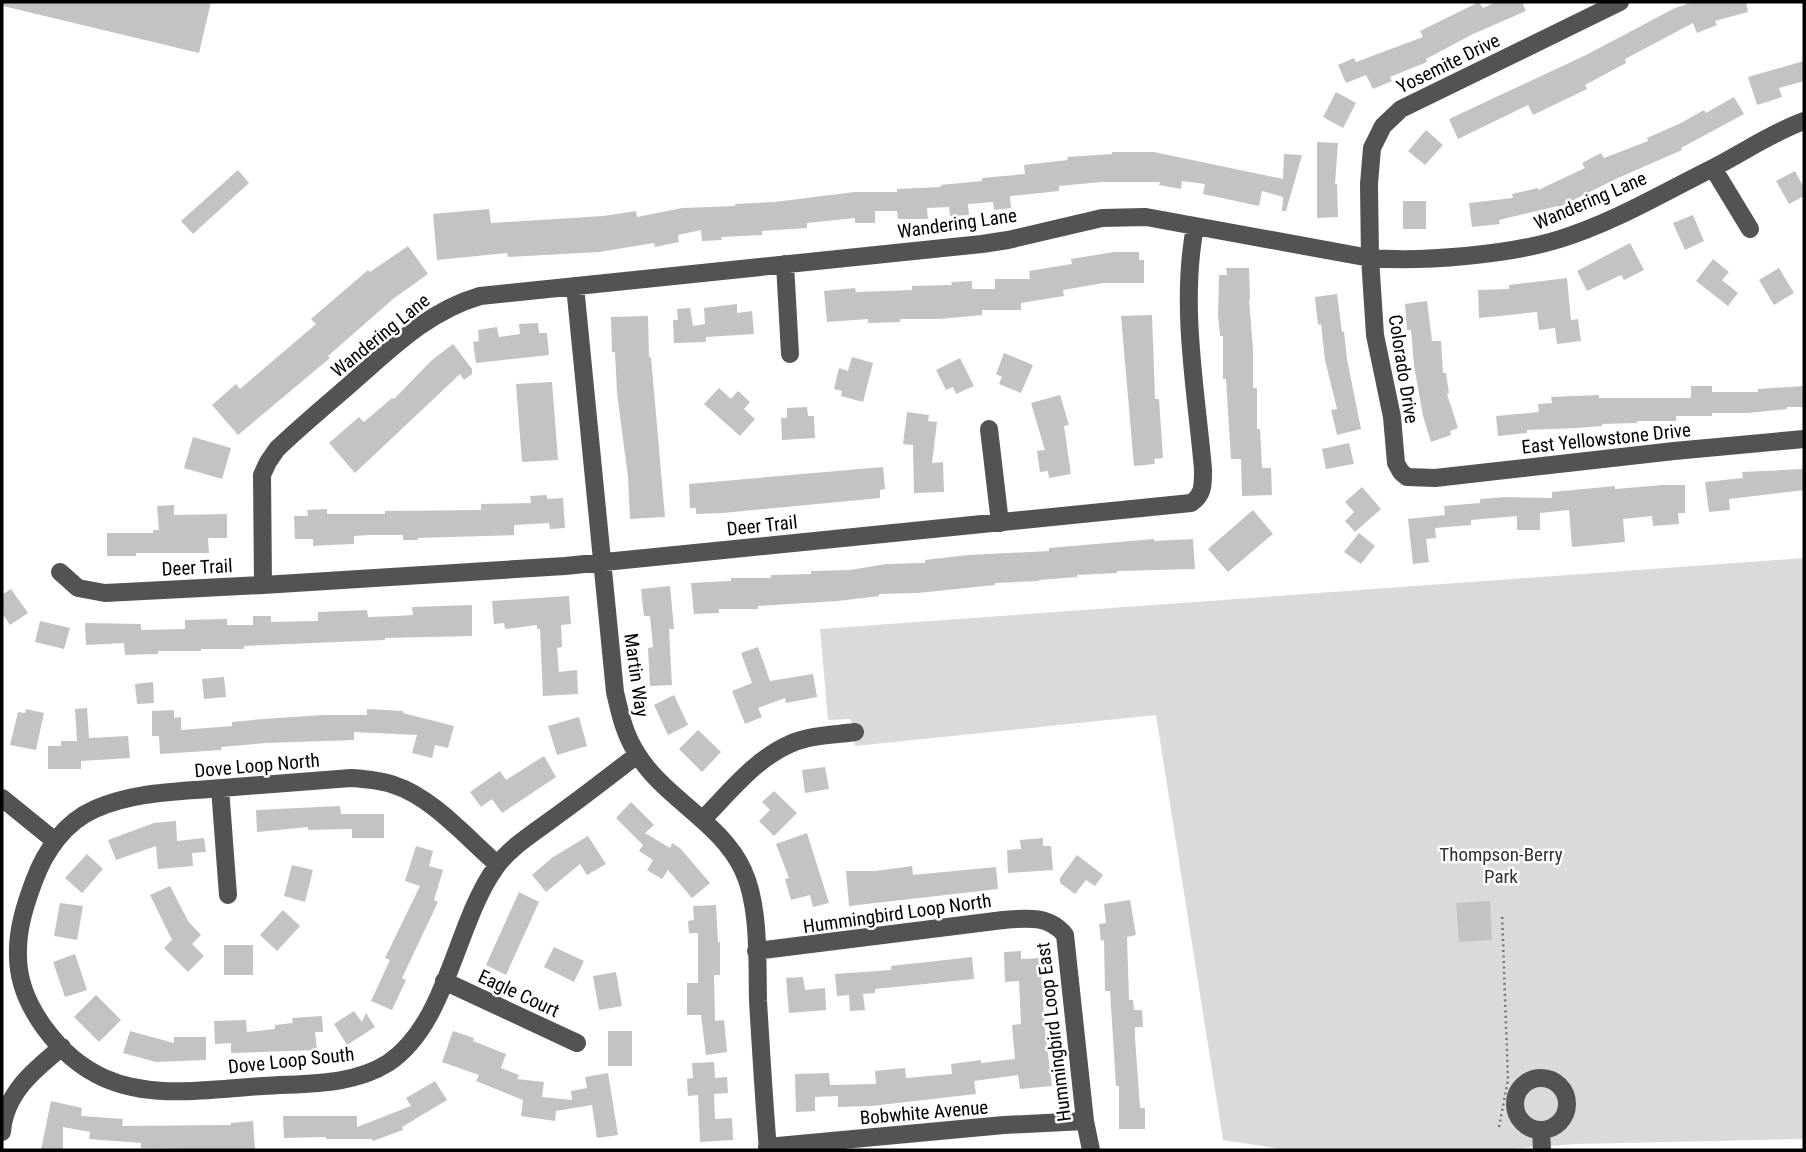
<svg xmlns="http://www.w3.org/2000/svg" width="1806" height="1152" font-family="'Roboto Condensed',sans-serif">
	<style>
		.green { fill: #dadada }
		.building { fill: #c3c3c3 }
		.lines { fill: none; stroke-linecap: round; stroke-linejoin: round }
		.path { stroke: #757575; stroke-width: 2.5; stroke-dasharray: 2 3.5; stroke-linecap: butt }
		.minor { stroke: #535353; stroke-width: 18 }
		.labels { text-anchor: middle; stroke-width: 5; stroke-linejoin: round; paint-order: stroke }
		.street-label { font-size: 19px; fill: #000; stroke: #fff }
		.park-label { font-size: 19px; fill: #313131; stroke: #fff }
	</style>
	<rect width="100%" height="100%" fill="#fff"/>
	<path class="green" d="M1804 558V1139L1576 1144 1494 1150H1288L1223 1140 1156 715 855 746 851 719 828 720 820 629Z"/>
	<path class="building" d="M3 2H211L199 53 3 6Z
		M1479 2 1483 8 1496 2H1522L1526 11 1473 34 1426 59 1427 62 1390 77 1392 81 1373 89 1366 75 1346 83 1338 65 1354 58 1356 62 1423 37 1420 31Z
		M1693 2H1746L1748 12 1715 21 1717 25 1697 33 1693 23 1625 59 1626 63 1585 85 1587 89 1533 115 1528 105 1458 139 1449 119 1586 55 1675 8Z
		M1804 61V81L1779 88 1782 97 1757 105 1748 77Z
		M1336 92 1356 103 1343 128 1323 117Z
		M1734 97 1744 114 1681 148 1682 150 1618 178 1559 207 1558 206 1499 220 1500 224 1472 227 1469 203 1513 198 1512 194 1538 188V190L1585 168 1582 163 1601 153 1604 158 1648 141 1647 138 1681 123 1704 110 1706 113Z
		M1426 130 1443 145 1425 165 1408 151Z
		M1317 142 1338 143 1335 184H1337L1338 217 1317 218Z
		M1112 152H1154L1283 179 1284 154 1302 155 1286 211H1282L1283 197 1262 191 1259 206 1203 194 1205 184 1182 181 1181 189 1159 185 1160 182H1101L1059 186V191L1010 196 1011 208 994 210 993 202 968 204 969 215 950 216 949 207 927 208 928 219H898L897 211H875V223H855V218L807 223V228L762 231V235L721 237 722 240 702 241 701 230 678 235 679 242 655 247 654 243 599 252 508 257 507 253 437 260 433 214 489 209 491 223 603 216 636 211 637 217 682 208 735 206V204L774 202 855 192H897V189L941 187 940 185 982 181V178L1025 174 1024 165 1068 160 1067 157 1112 154Z
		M238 170 249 183 193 234 181 221Z
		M1795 171 1804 188V196L1789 204 1776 181Z
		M1403 201H1426V229H1403Z
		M1693 215 1704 241 1685 250 1673 223Z
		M1630 243 1644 270 1624 280 1621 275 1587 291 1577 271Z
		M408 246 428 274 393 299 328 356 330 358 238 435 212 405 236 384 240 389 316 324 311 319 368 270 370 272Z
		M1114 252H1139V260H1144V283H1103L1063 290 1064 296 1021 303V310H982V315L940 319H900V322L868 323V319L827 322 824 291 855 288 856 292 912 290V286L952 285 951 282 972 281V289H995V279H1030L1029 271 1072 264 1071 259Z
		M1713 259 1729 272 1722 280 1738 293 1728 306 1696 281Z
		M1226 268H1249L1250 300H1249L1253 349V388H1257V429H1260L1262 468H1271L1272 495 1242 496 1241 459H1231L1226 379H1223V336H1220L1218 315 1219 275H1227Z
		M1779 268 1794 293 1774 305 1759 280Z
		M1567 278 1571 320 1578 319 1581 341 1557 344 1555 328 1539 330 1537 312 1479 318 1478 290 1509 289V285Z
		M1337 294 1342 332H1344L1347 359 1361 429 1337 435 1331 410 1337 409 1325 360 1321 324 1318 325 1315 297Z
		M1427 301 1432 341H1441L1443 373H1446L1449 393 1447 394 1458 428 1450 431 1451 435 1431 442 1423 416 1414 365 1411 330H1407L1405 304Z
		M737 304V313L752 311 754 334 706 337V342L674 343 673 320H678L677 309 690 308 693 326 705 324 704 308Z
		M1152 315 1155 399H1159L1163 458 1154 459 1155 464 1134 466 1121 316Z
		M648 316 649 357H651L665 517 630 519 628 477 617 393 615 352H612L611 317Z
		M538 323 539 333H547L549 355 476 363 473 342 479 341 478 330 497 327 499 337 520 334 519 324Z
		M453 344 472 369V374L464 380 460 374 355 473 329 443 359 417 364 422 392 398 394 399 432 360Z
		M1004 353 1033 365 1021 393 999 384 1002 377 996 374Z
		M852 357 873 363 863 402 841 396 842 391 834 389 839 368 848 371Z
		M960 358 974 386 956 394 953 387 946 390 936 370Z
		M552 382 558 460 522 462 516 384Z
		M1691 386H1712V392H1758V389L1804 386V407H1787V409L1748 413H1712V416H1676V421H1637V423L1602 424V426L1576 428 1527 430V433L1498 436 1496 416 1539 412 1538 404 1552 403 1551 397 1599 395V398H1691Z
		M719 388 731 399 738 391 750 402 744 409 755 419 740 436 704 404Z
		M1060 395 1069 425 1064 426 1071 474 1049 478 1048 471 1040 472 1037 451 1045 450 1031 403Z
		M807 407 808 416H814L815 438 782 440 781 418H787V408Z
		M907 412 929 415 928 421 937 422 932 463 943 462 944 492 914 493 913 445 903 444Z
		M193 437 231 448 222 479 184 468Z
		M1349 443 1354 464 1326 469 1322 449Z
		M883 467 885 489 880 490V498L723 513 696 514V508H690L689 484Z
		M1804 469V490L1729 499 1730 510 1709 512 1705 482 1743 478 1742 472Z
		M1663 485H1685V513H1678L1679 524 1653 526 1652 516 1623 519 1625 542 1572 547 1569 510 1540 513V530H1517V516L1471 520V525L1435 528 1436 538 1426 539 1429 562 1413 564 1408 519 1445 515 1444 506 1480 503V499L1506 497 1552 498V492L1615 486V489Z
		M1362 487 1381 509 1355 532 1345 521 1354 512 1345 502Z
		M547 495V499L563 498 565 528 550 529 549 523 514 525V535L418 538V540H403V535H369L354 536V544L328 545 313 546V539H295L294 516H308L307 510 327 509V514H385V511L481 510V504L531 503 530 496Z
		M174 505V515L227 514V538H208L209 553H136V556H107V533H153V530H159L157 506Z
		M1253 510 1273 534 1228 572 1208 549Z
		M1359 533 1375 546 1361 564 1344 552Z
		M1154 539V541L1193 539 1195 569 1117 571V573L1077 575V577L1039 580V581L995 583V585L918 593 879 594V596L838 601 758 606V609H719V613L694 614 691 583 731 581V578H771V575L811 574V571L850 570 886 564 925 563V560L968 555 1049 551V548Z
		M670 586 674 629H669L672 685 650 686 648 648 653 647 650 616H644L641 589Z
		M11 589 28 613 10 625 2 613V595Z
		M569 596 571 624 561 625 562 647 557 648 559 672 577 670 578 694 543 696 540 629H537V625L505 629 504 623 494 624 492 601Z
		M472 605V636L385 638V640L244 646V649H201V651H158V654L125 655 124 643 86 645 85 623 141 624V630L185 629V620L227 619V625H253V616H271V622L318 621V612L367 610 368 617 396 616 413 615 412 607Z
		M40 621 70 628 64 649 35 642Z
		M758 647 770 681 813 674 817 697 786 703 785 698 758 708 762 717 745 724 732 691 752 683 741 653Z
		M224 677 226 697 204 699 202 679Z
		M153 682 154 703 137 704 135 684Z
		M674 695 688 725 668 735 654 705Z
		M87 708 89 738 128 736 130 758 81 761V769H48V746H61V741H77L75 709Z
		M26 709 44 713 36 750 10 745 18 712 25 713Z
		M367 709 403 711V713L454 726 448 748 435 745 432 758 412 753 417 735 354 732V740L266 743 221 747 222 750 160 754 159 736H152V711L174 710V718L181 717V730L232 726V722L263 719 323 715H367Z
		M579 717 587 746 557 755 548 726Z
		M698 730 721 752 702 772 679 749Z
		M544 756 556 777 502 813 492 799 481 807 470 792 500 771 506 780Z
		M825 767 829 789 805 793 802 770Z
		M774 791 797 813 774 836 759 821 770 810 762 802Z
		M631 802 654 825 645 833 670 848 672 843 680 848 710 883 692 898 668 870 662 879 647 870 653 860 639 851 643 845 616 818Z
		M340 806 341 814H384V838H352V829L308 830V827L257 832 256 810Z
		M176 821 177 841 204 838 206 852 192 853 193 866 158 869 156 846 116 860 108 840 154 823Z
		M807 833 829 903 813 907 810 895 791 900 785 879 789 878 776 844Z
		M588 836 606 864 587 875 580 864 546 892 532 875 553 857Z
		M1043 838V846H1051L1053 870 1008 873 1007 850 1021 849 1020 840Z
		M416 846 433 851 429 866 443 870 434 900 438 902 402 978 406 980 392 1010 371 1001 390 960 385 958 420 886 405 881Z
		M87 854 103 869 82 893 65 878Z
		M1077 855 1103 875 1095 886 1086 880 1075 894 1060 883V878Z
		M292 865 313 870 305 902 284 896Z
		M912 866 913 875 996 867 998 889 849 906 846 871H876Z
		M170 886 188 921 201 935 192 944 204 956 188 972 164 948 172 940 150 895Z
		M519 892 539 902 506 975 486 965Z
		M1130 900 1136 935 1127 937 1129 1000H1133L1134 1010H1142L1143 1027H1135V1038L1140 1108H1145V1129H1119V1086H1116L1110 991H1105L1104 940 1101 941 1099 924 1106 923 1104 904Z
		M1490 901 1492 940 1459 942 1456 903Z
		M60 903 83 906 77 940 54 936Z
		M716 905 718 942H720V975H714L715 1021 724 1020 727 1052 706 1055 701 1015H687V983H698V933H689L688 921 694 920 693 906Z
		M283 910 300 926 277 951 260 935Z
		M224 945H253V975H224Z
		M554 947 584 961 574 982 544 967Z
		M1021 951V959L1040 958 1045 1031 1052 1086 1020 1089 1018 1075 974 1081 976 1094 871 1106 838 1107V1096L815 1097V1111L796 1112 795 1074 829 1073 830 1085 876 1084 875 1071 905 1068 906 1078 952 1074 951 1064 981 1060V1063L1015 1059 1012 1025 1021 1024 1019 981 1005 982 1004 952Z
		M75 954 87 990 65 997 53 962Z
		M972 957 974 979 875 989V993L863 994 865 1010 850 1011 849 995 837 996 835 974 891 970V966Z
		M616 972 622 1006 599 1010 593 976Z
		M803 977 805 990 825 988 826 1010 789 1013 786 978Z
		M96 995 121 1020 99 1042 74 1017Z
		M354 1011 362 1022 366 1013 375 1027 347 1045 334 1024Z
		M322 1016 323 1032H315L317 1050 231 1053V1043L215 1044 214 1021 246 1020 247 1032 275 1029V1025L293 1023 292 1018Z
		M130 1031 174 1043V1037H206V1060L156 1062 123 1053Z
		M453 1031 474 1038 473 1041 506 1054 501 1068 519 1075 517 1079 544 1082 542 1097 572 1100 571 1091 587 1088 585 1077 608 1073 618 1135 597 1138 592 1105 556 1111 555 1121 521 1116 523 1100 476 1081 479 1075 442 1062Z
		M608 1031H632V1066H608Z
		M714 1062 715 1078 727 1077 728 1093 714 1094 715 1119 732 1118 733 1140 700 1142 698 1095 688 1096 687 1079 693 1078 692 1063Z
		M435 1081 447 1100 402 1127 403 1130 373 1141 372 1139H326V1137L284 1138 283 1116H357V1127L411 1106 406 1098Z
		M51 1101 82 1108 81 1116 123 1119 122 1126 231 1125V1123L253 1121 255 1150 141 1148V1143L89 1139 90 1132 63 1127V1150H41Z"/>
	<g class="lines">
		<path class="path" d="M1499 1127 1508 1080 1502 914"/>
		<path class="minor" d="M1620 2 1401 109 1383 126 1372 148 1369 184 1370 258 1375 335 1392 417 1396 463 1401 472 1407 477 1435 478 1674 451 1804 439
			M1713 168 1750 229
			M785 264 790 354
			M575 286 615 692C620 713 624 733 636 752 663 798 720 821 743 870 760 906 757 962 758 1001 761 1051 764 1101 768 1150
			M989 429 1000 523
			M60 572 78 588 105 593 263 585 565 566 1191 503C1204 495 1203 483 1203 469 1196 390 1180 305 1195 227
			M263 585 262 475 268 462 277 449C302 425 329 403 355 380 394 346 429 311 480 296L982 244 1008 240 1102 218 1146 217 1370 258C1423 262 1509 255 1560 239 1612 223 1661 194 1709 170 1741 154 1771 133 1804 121
			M220 788 228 895
			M2 798 55 841
			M702 820C728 794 755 759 790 744 809 735 834 735 855 732
			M497 864C467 838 432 797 394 785 380 780 365 779 351 778 303 782 256 785 209 789 171 792 131 793 95 809 65 822 45 851 34 881 25 905 17 930 18 956 18 1005 60 1058 104 1078 153 1100 211 1089 263 1086 305 1083 352 1086 388 1063 448 1023 455 924 496 867 510 847 535 832 555 817 583 797 610 776 637 755
			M756 951 1003 920C1026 918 1049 915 1065 935L1085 1121 1091 1150
			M444 981 577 1043
			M1515 1104a26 26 0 1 1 52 0a26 26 0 1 1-52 0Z
			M1541 1130 1542 1150
			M2 1132C5 1093 34 1070 62 1047
			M767 1147 1004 1125 1085 1121"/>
	</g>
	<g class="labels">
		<g class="street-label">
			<text transform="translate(1448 63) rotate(-26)" y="7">Yosemite Drive</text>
			<text transform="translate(1590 200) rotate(-23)" y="7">Wandering Lane</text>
			<text transform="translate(957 223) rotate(-8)" y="7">Wandering Lane</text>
			<text transform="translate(380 335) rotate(-39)" y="7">Wandering Lane</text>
			<text transform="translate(1404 369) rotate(81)" y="7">Colorado Drive</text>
			<text transform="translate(1606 438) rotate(-6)" y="7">East Yellowstone Drive</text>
			<text transform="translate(762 525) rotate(-6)" y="7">Deer Trail</text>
			<text transform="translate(197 567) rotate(-3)" y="7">Deer Trail</text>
			<text transform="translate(637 675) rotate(82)" y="7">Martin Way</text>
			<text transform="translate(257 765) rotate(-5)" y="7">Dove Loop North</text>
			<text transform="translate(897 913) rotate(-8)" y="7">Hummingbird Loop North</text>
			<text transform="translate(519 993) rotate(25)" y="7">Eagle Court</text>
			<text transform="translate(1053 1032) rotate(-97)" y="7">Hummingbird Loop East</text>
			<text transform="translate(291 1060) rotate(-6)" y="7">Dove Loop South</text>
			<text transform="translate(924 1112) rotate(-5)" y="7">Bobwhite Avenue</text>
		</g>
		<g class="park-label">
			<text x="1501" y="861">Thompson-Berry<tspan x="1501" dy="22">Park</tspan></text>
		</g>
	</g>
	<rect width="1806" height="1152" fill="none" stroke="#000000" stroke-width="7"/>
</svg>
